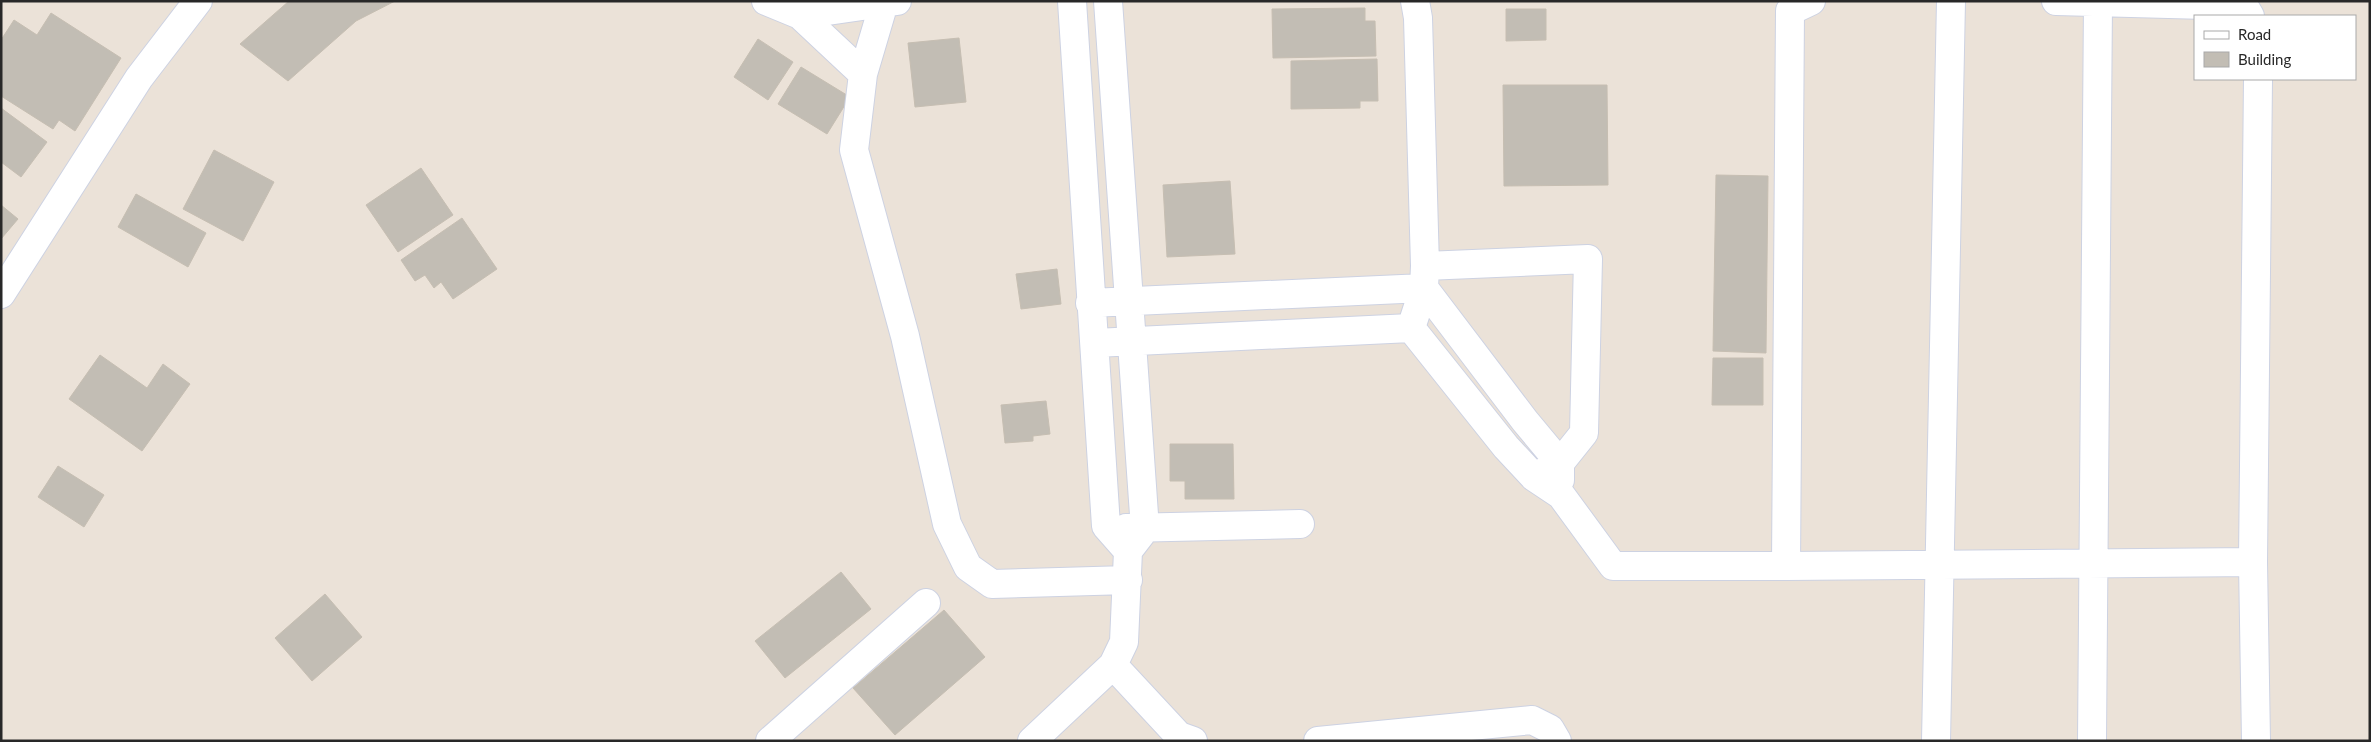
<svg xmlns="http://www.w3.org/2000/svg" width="2371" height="742" font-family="Lato,sans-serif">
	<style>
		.building { fill: #c2bdb4; stroke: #c6beb2 }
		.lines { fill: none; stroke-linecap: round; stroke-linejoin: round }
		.minor-casing { stroke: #cdd2e2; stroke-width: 30 }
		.secondary-casing { stroke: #cdd2e2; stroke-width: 30 }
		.minor { stroke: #fff; stroke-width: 28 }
		.secondary { stroke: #fff; stroke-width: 28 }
	</style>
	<rect width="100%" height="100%" fill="#ebe2d8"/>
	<path class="building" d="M289 1H395L356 21 288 81 240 44Z
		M1365 8V21H1375L1376 56 1273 58 1272 9Z
		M1506 9H1546V40L1506 41Z
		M51 13 121 58 75 131 59 120 53 129 1 96V40L14 20 37 35Z
		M959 38 966 102 915 107 908 43Z
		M758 39 793 62 768 100 734 77Z
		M1377 59 1378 101H1360V108L1291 109V61Z
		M801 67 850 97 827 134 778 104Z
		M1503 85H1607L1608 185 1504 186Z
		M1 108 47 142 21 177 1 162Z
		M214 150 274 182 243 241 183 209Z
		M421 168 453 215 398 252 366 205Z
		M1716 175 1768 176 1766 353 1713 351Z
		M1230 181 1235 254 1167 257 1163 185Z
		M136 194 206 233 188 267 118 227Z
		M1 205 18 219 1 239Z
		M462 218 497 269 453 299 441 282 434 288 425 275 415 281 401 260Z
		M1057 269 1061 304 1021 309 1016 274Z
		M100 355 147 388 163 364 190 384 142 451 69 399Z
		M1713 358H1763V405H1712Z
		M1046 401 1050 434 1033 436V441L1005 443 1001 405Z
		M1170 444H1233L1234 499H1185V481H1170Z
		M58 466 104 495 84 527 38 497Z
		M841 572 871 609 785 678 755 641Z
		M325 594 362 637 312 681 275 638Z
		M944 610 985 657 895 735 853 688Z"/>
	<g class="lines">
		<defs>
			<path id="minor" d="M766 1 800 15 897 1
				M1072 1 1106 526 1128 551
				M2056 1 2244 6 2250 16
				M884 3 863 74 854 150 905 336 947 524 968 567 992 584 1128 580
				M800 15 863 74
				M1425 266 1588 259 1584 433 1560 463 1534 477
				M1424 288 1525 421 1560 463V480
				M1090 303 1424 288
				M1411 328 1424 288 1425 266 1418 18 1415 1
				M1095 343 1411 328 1506 447 1534 477 1561 495 1613 566H1786L2253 562
				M1126 528 1300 524
				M1786 566 1790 11 1811 1
				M1113 665 1179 736 1193 741
				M770 741 926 603
				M1032 741 1113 665 1124 642 1128 551 1145 529 1108 1
				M1318 741 1532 720 1550 729 1557 741
				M1936 741 1951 1
				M2092 741 2098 2
				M2256 741 2253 562 2258 79"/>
			<path id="secondary" d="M1 294 139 78 198 1"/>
		</defs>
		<use href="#minor" class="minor-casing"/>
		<use href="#secondary" class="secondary-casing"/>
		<use href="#minor" class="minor"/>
		<use href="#secondary" class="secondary"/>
	</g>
	<rect width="2371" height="742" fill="none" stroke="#282828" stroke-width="5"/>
	<rect x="2194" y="15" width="162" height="65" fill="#ffffff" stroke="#a9a9a9"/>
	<rect x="2204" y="31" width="25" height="8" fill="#ffffff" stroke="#a9a9a9"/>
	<text x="2238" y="40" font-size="15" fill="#282828">Road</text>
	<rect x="2204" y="52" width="25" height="15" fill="#c2bdb4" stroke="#a9a9a9"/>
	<text x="2238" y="65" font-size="15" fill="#282828">Building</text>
</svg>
